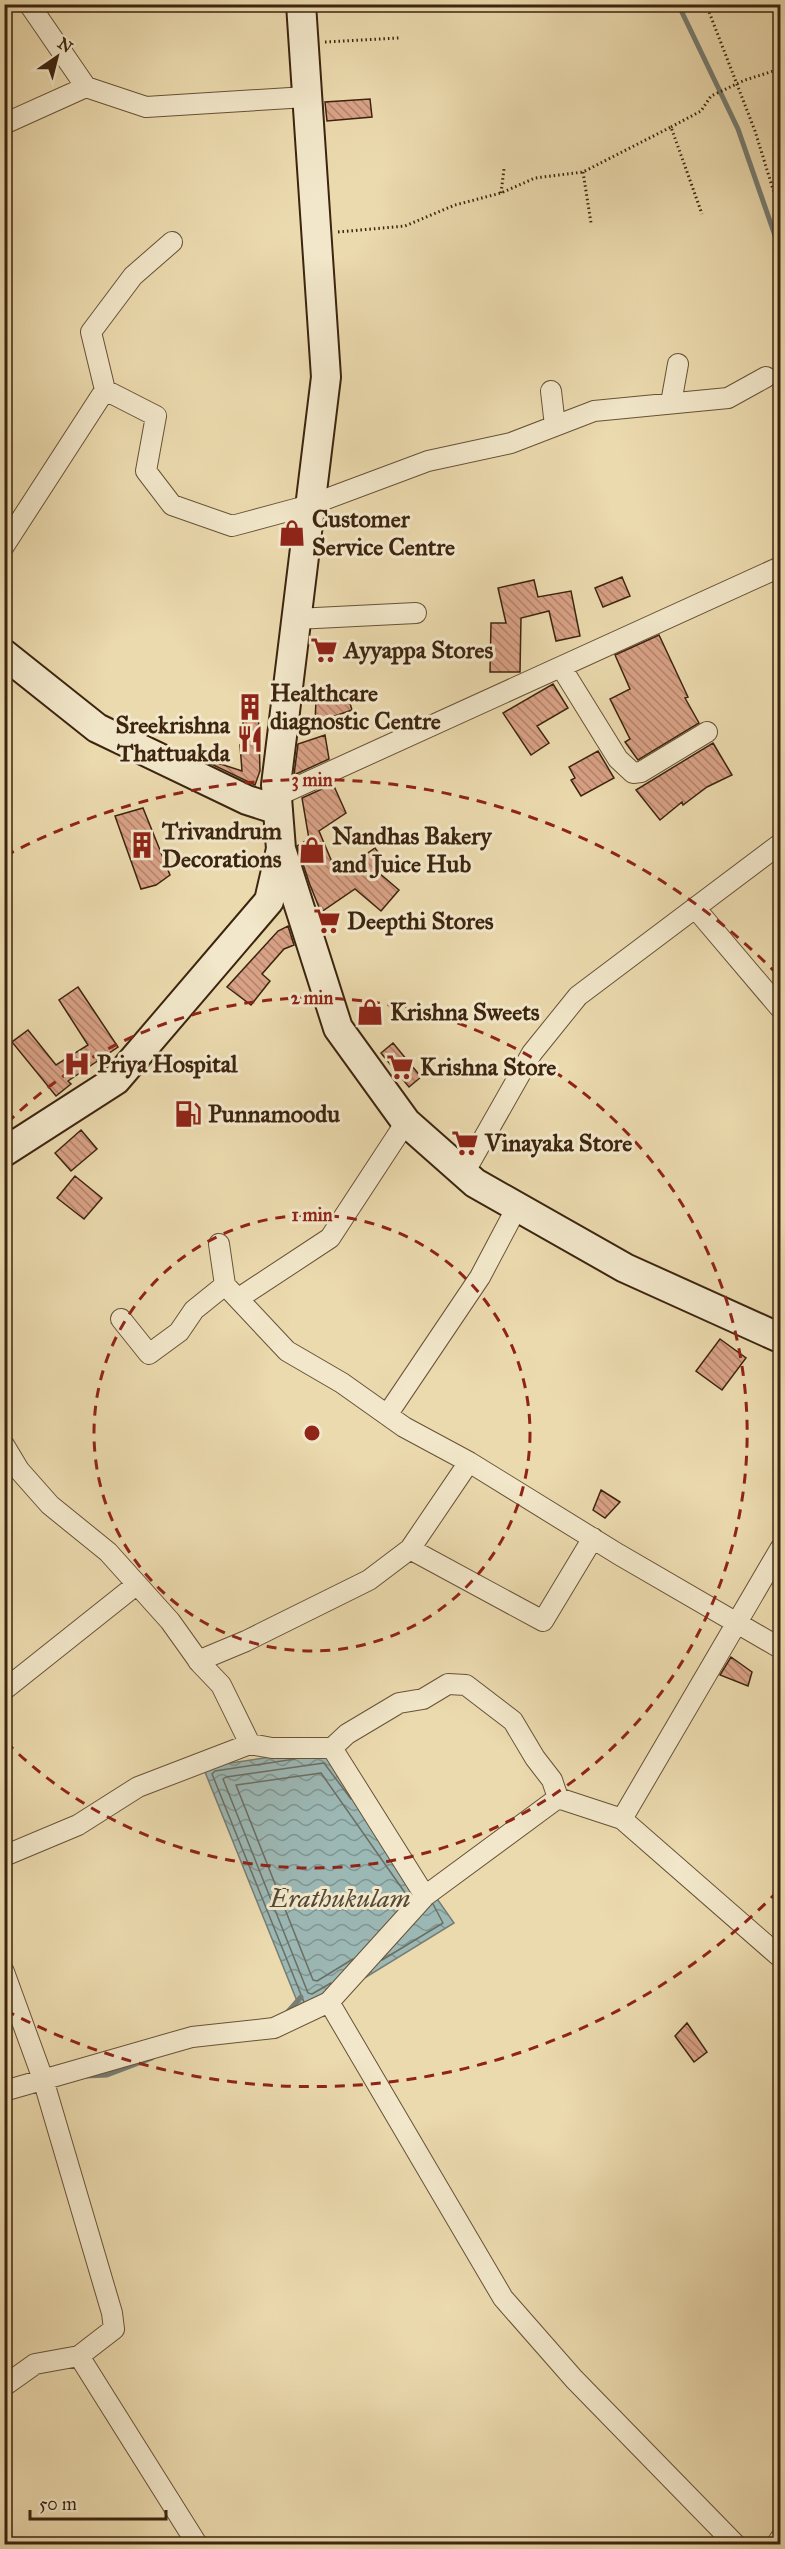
<svg xmlns="http://www.w3.org/2000/svg" width="785" height="2549" font-family="'IM FELL Great Primer',serif">
	<style>
		.water { fill: url(#water-waves); stroke: #767d73; stroke-width: 1.5 }
		.lines { fill: none; stroke-linecap: round; stroke-linejoin: round }
		.shore { stroke: #6c6e62; stroke-width: 1.5 }
		.stream { stroke: #767d73; stroke-width: 5 }
		.building { fill: url(#building-back-hatch); stroke: #3c240f; stroke-width: 1.5 }
		.street-casing { stroke: #685237; stroke-width: 22 }
		.secondary-casing { stroke: #3c240f; stroke-width: 32 }
		.path { stroke: #3c240f; stroke-width: 3; stroke-dasharray: 1.5 3; stroke-linecap: butt }
		.street { stroke: #f2e7ca; stroke-width: 20 }
		.secondary { stroke: #f2e7ca; stroke-width: 28 }
		.ring { fill: none; stroke: #8f2418; stroke-width: 3; stroke-dasharray: 10 8 }
		.labels { text-anchor: middle; stroke-width: 6; stroke-linejoin: round; paint-order: stroke }
		.poi-label { font-size: 24px; font-weight: bold; fill: #3c240f; stroke: #f2e7ca; text-anchor: start }
		.water-label { font-size: 26px; font-style: italic; fill: #544938; stroke: #f2e7ca }
		.centre { fill: #8f2418; stroke: #f2e7ca; stroke-width: 3 }
		.ring-label { font-size: 18px; text-anchor: middle; font-weight: bold; fill: #8f2418; stroke: #f2e7ca; stroke-width: 6; stroke-linejoin: round; paint-order: stroke }
	</style>
	<defs>
		<pattern id="water-waves" width="16" height="10" patternUnits="userSpaceOnUse" patternTransform="scale(1.5)"><rect width="16" height="10" fill="#9cb8b5"/><path d="M0 5q4-4 8 0t8 0" fill="none" stroke="#809592"/></pattern>
		<pattern id="building-back-hatch" width="6" height="6" patternUnits="userSpaceOnUse" patternTransform="scale(1.5)"><rect width="6" height="6" fill="#d9a186"/><path d="M-1 5l2 2M0 0l6 6M5-1l2 2" fill="none" stroke="#b1836c"/></pattern>
	</defs>
	<rect width="100%" height="100%" fill="#ebdaae"/>
	<filter id="stains"><feTurbulence type="fractalNoise" baseFrequency=".00333" numOctaves="4"/><feColorMatrix values="0 0 0 0 .2 0 0 0 0 .09 0 0 0 0 .02 0 0 0 .5 -.17"/></filter>
	<radialGradient id="worn" r=".72"><stop offset=".6" stop-color="#630" stop-opacity="0"/><stop offset="1" stop-color="#630" stop-opacity=".3"/></radialGradient>
	<path class="water" d="M332 1748 454 1923 303 2016 203 1767Z"/>
	<g class="lines">
		<path class="shore" d="M295 1759 215 1771 212 1774 304 2002
			M353 1959 317 1981 313 1980 236 1785 321 1773 408 1897
			M382 1960 443 1923 433 1904
			M331 1983 312 1994 308 1993 223 1779 226 1777 324 1763 351 1799"/>
		<path class="stream" d="M678 4 738 129 780 250
			M285 2015 301 1997
			M86 2076 107 2075 152 2058"/>
	</g>
	<path class="building" d="M370 99 372 117 327 121 325 102Z
		M622 577 630 596 603 607 595 588Z
		M534 580 538 597 571 591 580 636 556 641 549 611 521 618 520 672H490L491 623H506L498 588Z
		M659 635 688 697 685 698 699 723 638 760 625 742 630 739 610 699 630 689 615 655Z
		M553 684 568 708 537 726 549 743 531 755 503 713Z
		M346 690 352 710 315 723 316 700Z
		M243 702H258L260 771 255 785 205 761V759L242 771 240 745H243Z
		M325 735 329 759 294 775 298 744Z
		M713 743 732 775 707 787 683 805 682 802 660 820 636 790Z
		M598 751 614 778 581 796 571 780 575 778 569 767Z
		M333 784 346 813 319 831 337 874 375 848 388 866 378 872 399 890 381 911 355 889 321 912 310 885 297 846 309 839 302 798Z
		M143 808 170 875 156 885 141 889 115 816Z
		M288 926 294 945 284 949 262 974 270 981 251 1005 227 987 278 931Z
		M78 987 118 1047 68 1081 71 1084 56 1096 12 1042 28 1030 56 1065 88 1045 59 1000Z
		M371 1000 381 1015 368 1024 358 1009Z
		M393 1043 421 1077 409 1087 381 1053Z
		M81 1130 97 1149 71 1171 55 1153Z
		M75 1176 102 1198 84 1219 57 1198Z
		M720 1339 746 1358 722 1390 696 1371Z
		M601 1490 620 1502 605 1518 593 1510Z
		M731 1657 752 1672 748 1686 720 1675Z
		M687 2023 707 2052 694 2062 675 2036Z"/>
	<g class="lines">
		<defs>
			<path id="street" d="M29 4 86 87
				M4 124 86 87 146 107 306 97
				M172 242 133 276 91 332 105 390 156 416 146 471 172 505 232 526 310 505 428 461 511 443 594 411 728 398 766 377
				M551 391 555 426
				M671 403 678 364
				M4 546 105 390
				M296 619 416 613
				M561 667 618 759 633 773 641 772 707 732
				M277 796 780 567
				M696 909 780 1008
				M464 1173 532 1053 578 996 780 844
				M219 1244 225 1285
				M239 1298 330 1238 406 1122
				M121 1319 149 1354 179 1332 194 1310 225 1285 287 1351 342 1383 404 1427 469 1462
				M387 1415 480 1277 517 1207
				M4 1445 19 1470 50 1505 108 1552 170 1621 200 1663 221 1685 250 1744 272 1748H332L347 1734 399 1703 423 1699 448 1684 466 1685 513 1721 535 1758 552 1780 558 1798
				M410 1549 543 1621 593 1538
				M198 1661 246 1641 369 1580 410 1549 469 1462 618 1554 780 1648
				M4 1690 136 1585
				M332 1748 425 1896
				M622 1819 780 1549
				M4 1856 78 1825 138 1787 250 1744
				M4 1972 43 2079 112 2313 114 2329 79 2356 35 2364 4 2386
				M329 2002 425 1896 558 1798 622 1819 780 1957
				M4 2091 192 2037 274 2028 329 2002 503 2298 574 2379 735 2544
				M79 2356 197 2544
				M777 2544 780 2539"/>
			<path id="secondary" d="M301 4 326 377 276 785 281 849 338 1028 406 1122 475 1183 625 1268 780 1338
				M4 654 97 728 247 800 278 810
				M4 1152 116 1080 269 901 281 849"/>
		</defs>
		<use href="#street" class="street-casing"/>
		<use href="#secondary" class="secondary-casing"/>
		<path class="path" d="M706 4 755 131 780 212
			M325 42 399 38
			M671 127 701 111 711 96 745 80 780 69
			M583 172 591 223
			M501 193 504 169
			M338 232 405 226 455 205 501 193 535 178 583 172 671 127 702 214"/>
		<use href="#street" class="street"/>
		<use href="#secondary" class="secondary"/>
	</g>
	<g class="ring">
		<circle cx="312" cy="1433" r="218"/>
		<path d="M7 1123A435 435 0 1 1 7 1743"/>
		<path d="M778 1891A653 653 0 0 1 5 2010M5 856A653 653 0 0 1 778 975"/>
	</g>
	<defs>
		<symbol id="shop-bare" viewBox="-9 -9 18 18"><path d="M-5-2.5h2.3a2.7 3.5 0 0 1 5.4 0H5L5.5 6h-11ZM-1.5-2.5h3a1.5 2.3 0 0 0-3 0Z" fill="#8f2418" stroke="#f2e7ca" stroke-width="2.5" paint-order="stroke"/></symbol>
		<symbol id="supermarket-bare" viewBox="-9 -9 18 18"><path d="M-6-5.5h2.5l.6 2H6L4.5 2H-2.5L-4.4-4H-6ZM-1.5 3.2a1.3 1.3 0 1 0 .1 0ZM3 3.2a1.3 1.3 0 1 0 .1 0Z" fill="#8f2418" stroke="#f2e7ca" stroke-width="2.5" paint-order="stroke"/></symbol>
		<symbol id="building-bare" viewBox="-9 -9 18 18"><path d="M-4-6H4V6H1V3H-1V6H-4ZM-2.5-4.3h1.7v1.8h-1.7ZM.8-4.3h1.7v1.8H.8ZM-2.5-1h1.7V.8h-1.7ZM.8-1h1.7V.8H.8Z" fill="#8f2418" stroke="#f2e7ca" stroke-width="2.5" paint-order="stroke"/></symbol>
		<symbol id="restaurant-bare" viewBox="-9 -9 18 18"><path d="M-5-6h1v4h1v-4h1v4h1v-4h1v5L-1.5 .5V6h-2V.5L-5-1ZM5-6V6H3V1.5H1.5Q1.5-4 5-6Z" fill="#8f2418" stroke="#f2e7ca" stroke-width="2.5" paint-order="stroke"/></symbol>
		<symbol id="hospital-bare" viewBox="-9 -9 18 18"><path d="M-5-5h3v3.5h4V-5h3V5h-3V1.5h-4V5h-3Z" fill="#8f2418" stroke="#f2e7ca" stroke-width="2.5" paint-order="stroke"/></symbol>
		<symbol id="fuel-bare" viewBox="-9 -9 18 18"><path d="M-5.5-6h7V0h2V4h1.3V-2.5L3-4.5l.8-.8L6-3V5H2.5V1h-1V6h-7ZM-4.2-4.7v3.2H.2V-4.7Z" fill="#8f2418" stroke="#f2e7ca" stroke-width="2.5" paint-order="stroke"/></symbol>
	</defs>
	<g fill-rule="evenodd">
		<use href="#shop-bare" x="273" y="514" width="38" height="38"/>
		<use href="#supermarket-bare" x="305" y="631" width="38" height="38"/>
		<use href="#building-bare" x="231" y="688" width="38" height="38"/>
		<use href="#restaurant-bare" x="231" y="720" width="38" height="38"/>
		<use href="#building-bare" x="123" y="826" width="38" height="38"/>
		<use href="#shop-bare" x="293" y="831" width="38" height="38"/>
		<use href="#supermarket-bare" x="308" y="902" width="38" height="38"/>
		<use href="#shop-bare" x="351" y="993" width="38" height="38"/>
		<use href="#hospital-bare" x="58" y="1045" width="38" height="38"/>
		<use href="#supermarket-bare" x="381" y="1048" width="38" height="38"/>
		<use href="#fuel-bare" x="169" y="1095" width="38" height="38"/>
		<use href="#supermarket-bare" x="446" y="1124" width="38" height="38"/>
	</g>
	<g class="labels">
		<g class="poi-label">
			<text x="312" y="527">Customer<tspan x="312" dy="28">Service Centre</tspan></text>
			<text x="344" y="658">Ayyappa Stores</text>
			<text x="270" y="701">Healthcare<tspan x="270" dy="28">diagnostic Centre</tspan></text>
			<text x="230" y="733" text-anchor="end">Sreekrishna<tspan x="230" dy="28">Thattuakda</tspan></text>
			<text x="162" y="839">Trivandrum<tspan x="162" dy="28">Decorations</tspan></text>
			<text x="332" y="844">Nandhas Bakery<tspan x="332" dy="28">and Juice Hub</tspan></text>
			<text x="347" y="929">Deepthi Stores</text>
			<text x="390" y="1020">Krishna Sweets</text>
			<text x="97" y="1072">Priya Hospital</text>
			<text x="420" y="1075">Krishna Store</text>
			<text x="208" y="1122">Punnamoodu</text>
			<text x="485" y="1151">Vinayaka Store</text>
		</g>
		<g class="water-label">
			<text x="340" y="1907">Erathukulam</text>
		</g>
	</g>
	<circle cx="312" cy="1433" r="9" class="centre"/>
	<g class="ring-label">
		<text x="312" y="786">3 min</text>
		<text x="312" y="1004">2 min</text>
		<text x="312" y="1221">1 min</text>
	</g>
	<rect width="785" height="2549" fill="none" stroke="#ebdaae" stroke-width="24"/>
	<rect x="6" y="6" width="773" height="2537" fill="none" stroke="#3c240f" stroke-width="3"/>
	<rect x="12" y="12" width="761" height="2525" fill="none" stroke="#3c240f" stroke-width="1.5"/>
	<g transform="translate(57 57) rotate(35)" stroke="#f2e7ca" stroke-width="4.5" paint-order="stroke">
	<path d="M0-4.5L10 22L0 15L-10 22Z" fill="#3c240f"/>
	<text y="-9" font-size="16" font-weight="bold" text-anchor="middle" fill="#3c240f">N</text>
	</g>
	<path d="M30 2510v9h136v-9" fill="none" stroke="#3c240f" stroke-width="3"/>
	<text x="39" y="2510" font-size="18" fill="#3c240f" stroke="#f2e7ca" stroke-width="4.5" paint-order="stroke">50 m</text>
	<rect width="100%" height="100%" filter="url(#stains)"/>
	<rect width="100%" height="100%" fill="url(#worn)"/>
</svg>
